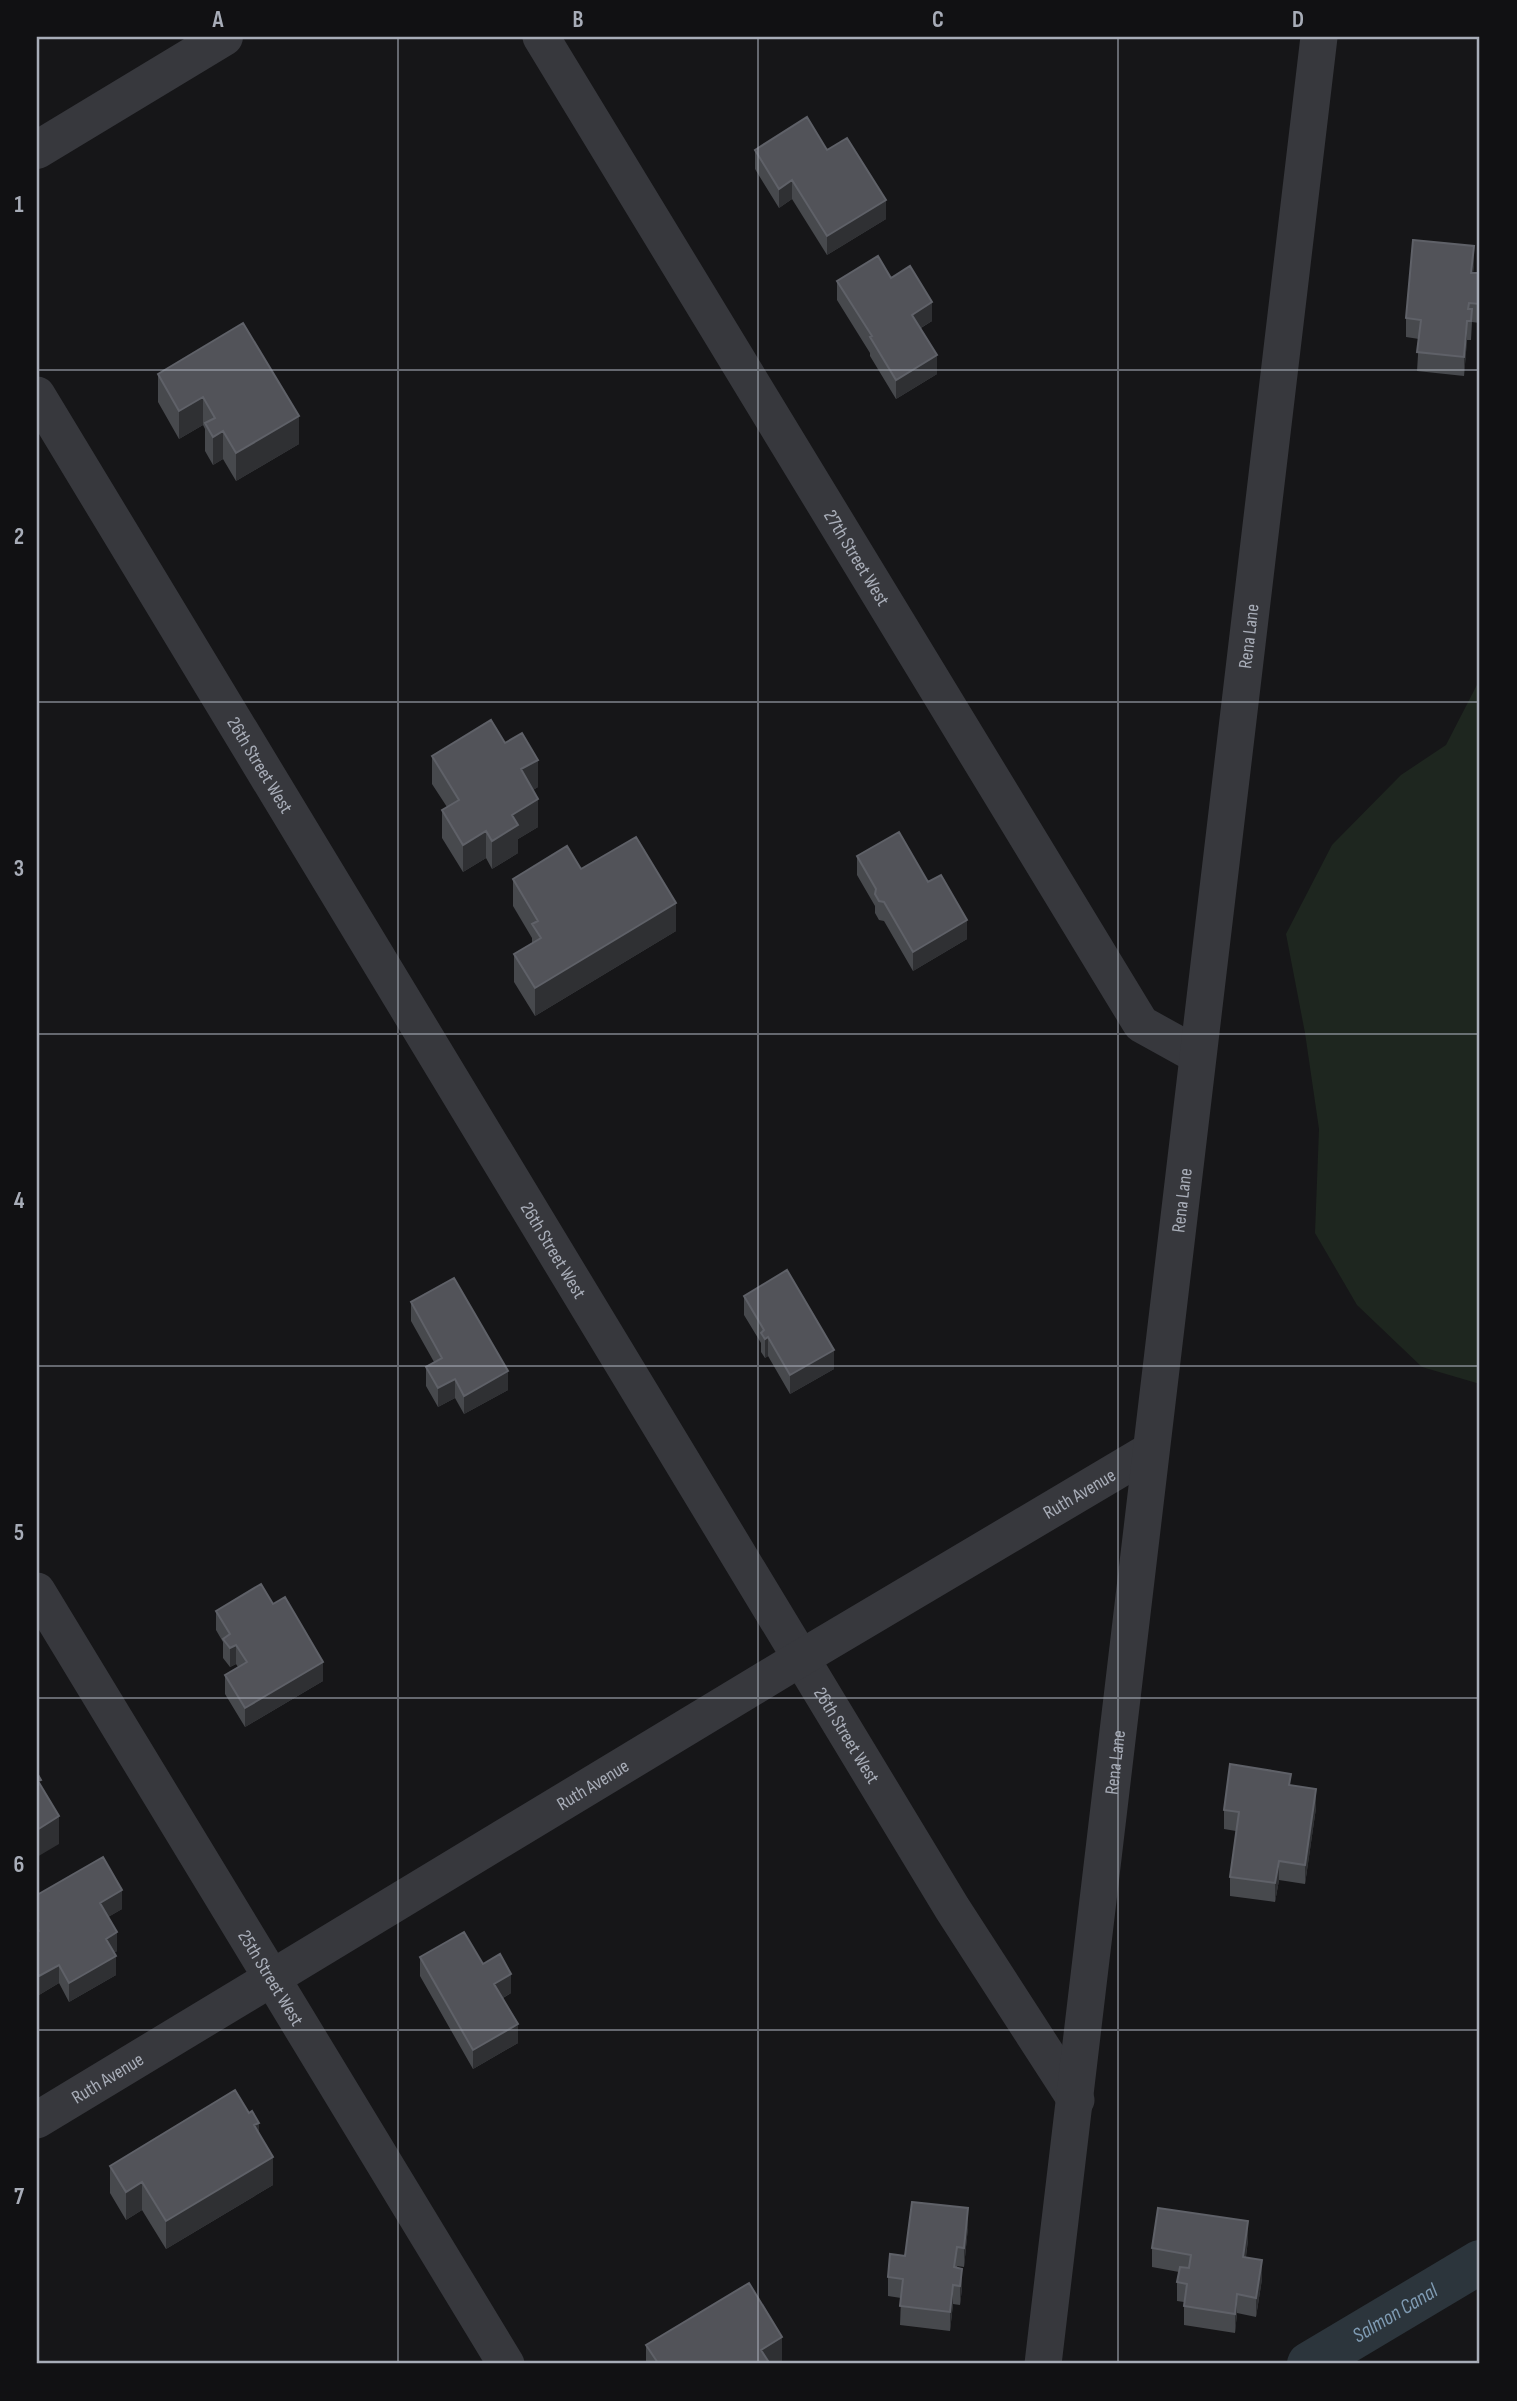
<svg xmlns="http://www.w3.org/2000/svg" width="1517" height="2401" font-family="'Sofia Sans Condensed',sans-serif">
	<style>
		.green { fill: #1e261f }
		.lines { fill: none; stroke-linecap: round; stroke-linejoin: round }
		.canal { stroke: #2c353c; stroke-width: 44 }
		.minor { stroke: #37383d; stroke-width: 37 }
		.tertiary { stroke: #37383d; stroke-width: 38 }
		.wall { fill: #47494d }
		.shaded-wall { fill: #2f3033 }
		.building { fill: #525359; stroke: #5f6168; stroke-width: 2 }
		.grid { fill: none; stroke: #a8adb8; stroke-width: 2; stroke-opacity: 0.55 }
		.labels { text-anchor: middle; stroke-width: 5; stroke-linejoin: round; paint-order: stroke }
		.street-label { font-size: 19px; fill: #a8adb8; stroke: #111113 }
		.water-label { font-size: 21px; font-style: italic; fill: #7f9bb3; stroke: #111113 }
		.neatline { fill: none; stroke: #a8adb8; stroke-width: 2.5 }
		.grid-label { font-size: 23px; text-anchor: middle; font-weight: bold; fill: #a8adb8 }
	</style>
	<rect width="100%" height="100%" fill="#161618"/>
	<path class="green" d="M1480 679V1384L1422 1367 1357 1305 1315 1233 1319 1129 1305 1033 1286 934 1332 845 1401 775 1446 745Z"/>
	<g class="lines">
		<path class="canal" id="s1" d="M1309 2364 1480 2262"/>
		<g class="minor">
			<path id="s2" d="M541 37 1141 1024 1197 1055"/>
			<path id="s3" d="M37 395 952 1908 1076 2100"/>
			<path id="s4" d="M37 1591 506 2364"/>
			<path id="s5" d="M37 2120 801 1658 1150 1451"/>
			<path id="s6" d="M1043 2364 1319 37"/>
		</g>
		<path class="tertiary" d="M37 150 224 37"/>
	</g>
	<path class="wall" d="M755 150H827L886 219 827 255 792 199 779 208 755 169Z
		M1474 265 1473 273H1480V323L1472 322 1471 340H1467L1464 376 1417 371 1419 339 1406 337V318Z
		M891 278 932 321 921 328 937 374 896 399 870 356V353L837 300V281Z
		M158 374 299 444 236 481 223 459 213 465 205 451V429L203 425 179 439 158 402Z
		M505 743 538 787 533 790 538 827 518 839V853L492 869 486 858 463 872 442 838V810L447 807 432 784V756Z
		M857 856 928 882 967 939 913 971 884 921 879 920 875 913V906L857 875Z
		M581 869 676 931 535 1016 514 982V954L532 943V938L513 906V879Z
		M744 1296 834 1369 790 1394 768 1356 765 1358 761 1352V1343L744 1315Z
		M411 1302 508 1390 464 1414 455 1398 438 1407 426 1386V1367L434 1362 411 1321Z
		M216 1611 323 1681 245 1727 225 1694V1675L238 1667 236 1664 230 1667 223 1658V1642L216 1630Z
		M1291 1785 1316 1808 1305 1884 1279 1880 1275 1902 1230 1896V1877L1236 1831 1224 1829V1810Z
		M37 1895 122 1909 108 1917 117 1951 114 1953 116 1975 69 2002 59 1983 39 1995 37 1991Z
		M420 1957 483 1964 511 1993 503 1998 518 2043 473 2069 420 1976Z
		M249 2113 259 2134 273 2185 166 2249 142 2210 126 2220 110 2193V2166Z
		M968 2227 964 2267 957 2266 962 2288 960 2305 953 2304 950 2331 900 2325 901 2298 888 2296V2277L905 2256Z
		M1248 2240 1246 2257 1262 2279 1256 2317 1237 2313 1235 2333 1184 2325V2302L1177 2301V2282L1179 2272 1152 2267V2248Z
		M646 2345 782 2364H646Z"/>
	<path class="shaded-wall" d="M792 180V199L779 208V189Z
		M886 200V219L827 255V236Z
		M1474 246V265L1471 292V273Z
		M932 302V321L912 333V315Z
		M1467 321V340L1464 376V357Z
		M937 355V374L896 399V380Z
		M203 397V425L179 439V411Z
		M299 416V444L236 481V453Z
		M223 431V459L213 465V437Z
		M538 760V787L521 797V769Z
		M538 799V827L518 839V853L492 869V841L512 815Z
		M486 831V858L463 872V845Z
		M676 903V931L535 1016V988Z
		M967 920V939L913 971V952Z
		M768 1337V1356L765 1358V1339Z
		M834 1350V1369L790 1394V1375Z
		M508 1371V1390L464 1414V1396Z
		M455 1379V1398L438 1407V1388Z
		M236 1645V1664L230 1667V1648Z
		M323 1662V1681L245 1727V1708Z
		M1316 1789V1808L1305 1884V1865Z
		M59 1816V1844L37 1857V1830Z
		M1279 1861V1880L1275 1902V1883Z
		M122 1890V1909L100 1922V1903Z
		M117 1932V1951L106 1958V1939Z
		M116 1956V1975L69 2002V1983Z
		M59 1965V1983L39 1995V1976Z
		M511 1974V1993L494 2003V1984Z
		M518 2024V2043L473 2069V2050Z
		M259 2123V2150L254 2125Z
		M273 2157V2185L166 2249V2221Z
		M142 2182V2210L126 2220V2192Z
		M968 2208V2227L964 2267V2248Z
		M1248 2221V2240L1243 2276V2257Z
		M1262 2260V2279L1256 2317V2298Z
		M962 2269V2288L960 2305V2286Z
		M953 2285V2304L950 2331V2312Z
		M1237 2294V2313L1235 2333V2314Z
		M782 2337V2364H761V2350Z"/>
	<path class="building" d="M807 117 827 150 847 138 886 200 827 236 792 180 779 189 755 150Z
		M1413 240 1474 246 1471 273H1480V304L1469 303 1468 309H1472L1471 321H1467L1464 357 1417 352 1421 320 1406 318Z
		M878 256 891 278 910 266 932 302 912 315 937 355 896 380 870 337 872 336 837 281Z
		M243 323 299 416 236 453 223 431 213 437 205 423 215 418 203 397 179 411 158 374Z
		M491 720 505 743 522 733 538 760 521 769 538 799 512 815 518 825 492 841 486 831 463 845 442 810 459 800 432 756Z
		M899 832 928 882 941 875 967 920 913 952 884 902 879 901 875 894 876 889 857 856Z
		M636 837 676 903 535 988 514 954 541 938 532 924 538 921 513 879 567 846 581 869Z
		M787 1270 834 1350 790 1375 768 1337 765 1339 761 1333 764 1330 744 1296Z
		M454 1278 508 1371 464 1396 455 1379 438 1388 426 1367 442 1358 411 1302Z
		M261 1584 273 1604 285 1597 323 1662 245 1708 225 1675 247 1662 236 1645 230 1648 223 1639 230 1634 216 1611Z
		M1230 1764 1291 1774 1289 1785 1316 1789 1305 1865 1279 1861 1275 1883 1230 1877 1239 1812 1224 1810Z
		M37 1773 41 1780 38 1781 59 1816 37 1830Z
		M103 1857 122 1890 100 1903 117 1932 106 1939 116 1956 69 1983 59 1965 39 1976 37 1972V1932L39 1931 37 1926V1895Z
		M464 1932 483 1964 500 1954 511 1974 494 1984 518 2024 473 2050 420 1957Z
		M235 2090 249 2113 252 2111 259 2123 254 2125 273 2157 166 2221 142 2182 126 2192 110 2166Z
		M912 2202 968 2208 964 2248 957 2247 954 2267 962 2269 960 2286 953 2285 950 2312 900 2306 903 2279 888 2277 890 2254 905 2256Z
		M1158 2208 1248 2221 1243 2257 1262 2260 1256 2298 1237 2294 1235 2314 1184 2306 1187 2284 1177 2282 1180 2267 1189 2268 1191 2255 1152 2248Z
		M749 2283 782 2337 761 2350 770 2364H657L658 2363 646 2345Z"/>
	<path class="grid" d="M398 37V2364M758 37V2364M1118 37V2364M37 370H1480M37 702H1480M37 1034H1480M37 1366H1480M37 1698H1480M37 2030H1480"/>
	<g class="labels">
		<g class="street-label">
			<text dy="7" stroke="none"><textPath href="#s2" startOffset="609">27th Street West</textPath></text>
			<text dy="7" stroke="none"><textPath href="#s6" startOffset="1740">Rena Lane</textPath></text>
			<text dy="7" stroke="none"><textPath href="#s3" startOffset="432">26th Street West</textPath></text>
			<text dy="7" stroke="none"><textPath href="#s6" startOffset="1172">Rena Lane</textPath></text>
			<text dy="7" stroke="none"><textPath href="#s3" startOffset="999">26th Street West</textPath></text>
			<text dy="7" stroke="none"><textPath href="#s5" startOffset="1216">Ruth Avenue</textPath></text>
			<text dy="7" stroke="none"><textPath href="#s3" startOffset="1566">26th Street West</textPath></text>
			<text dy="7" stroke="none"><textPath href="#s6" startOffset="606">Rena Lane</textPath></text>
			<text dy="7" stroke="none"><textPath href="#s5" startOffset="649">Ruth Avenue</textPath></text>
			<text dy="7" stroke="none"><textPath href="#s4" startOffset="452">25th Street West</textPath></text>
			<text dy="7" stroke="none"><textPath href="#s5" startOffset="82">Ruth Avenue</textPath></text>
		</g>
		<g class="water-label">
			<text dy="7" stroke="none"><textPath href="#s1" startOffset="100">Salmon Canal</textPath></text>
		</g>
	</g>
	<rect width="1517" height="2401" fill="none" stroke="#111113" stroke-width="77"/>
	<rect x="38" y="38" width="1440" height="2324" class="neatline"/>
	<g class="grid-label">
		<text x="218" y="27">A</text>
		<text x="578" y="27">B</text>
		<text x="938" y="27">C</text>
		<text x="1298" y="27">D</text>
		<text x="19" y="212">1</text>
		<text x="19" y="544">2</text>
		<text x="19" y="876">3</text>
		<text x="19" y="1208">4</text>
		<text x="19" y="1540">5</text>
		<text x="19" y="1872">6</text>
		<text x="19" y="2204">7</text>
	</g>
</svg>
